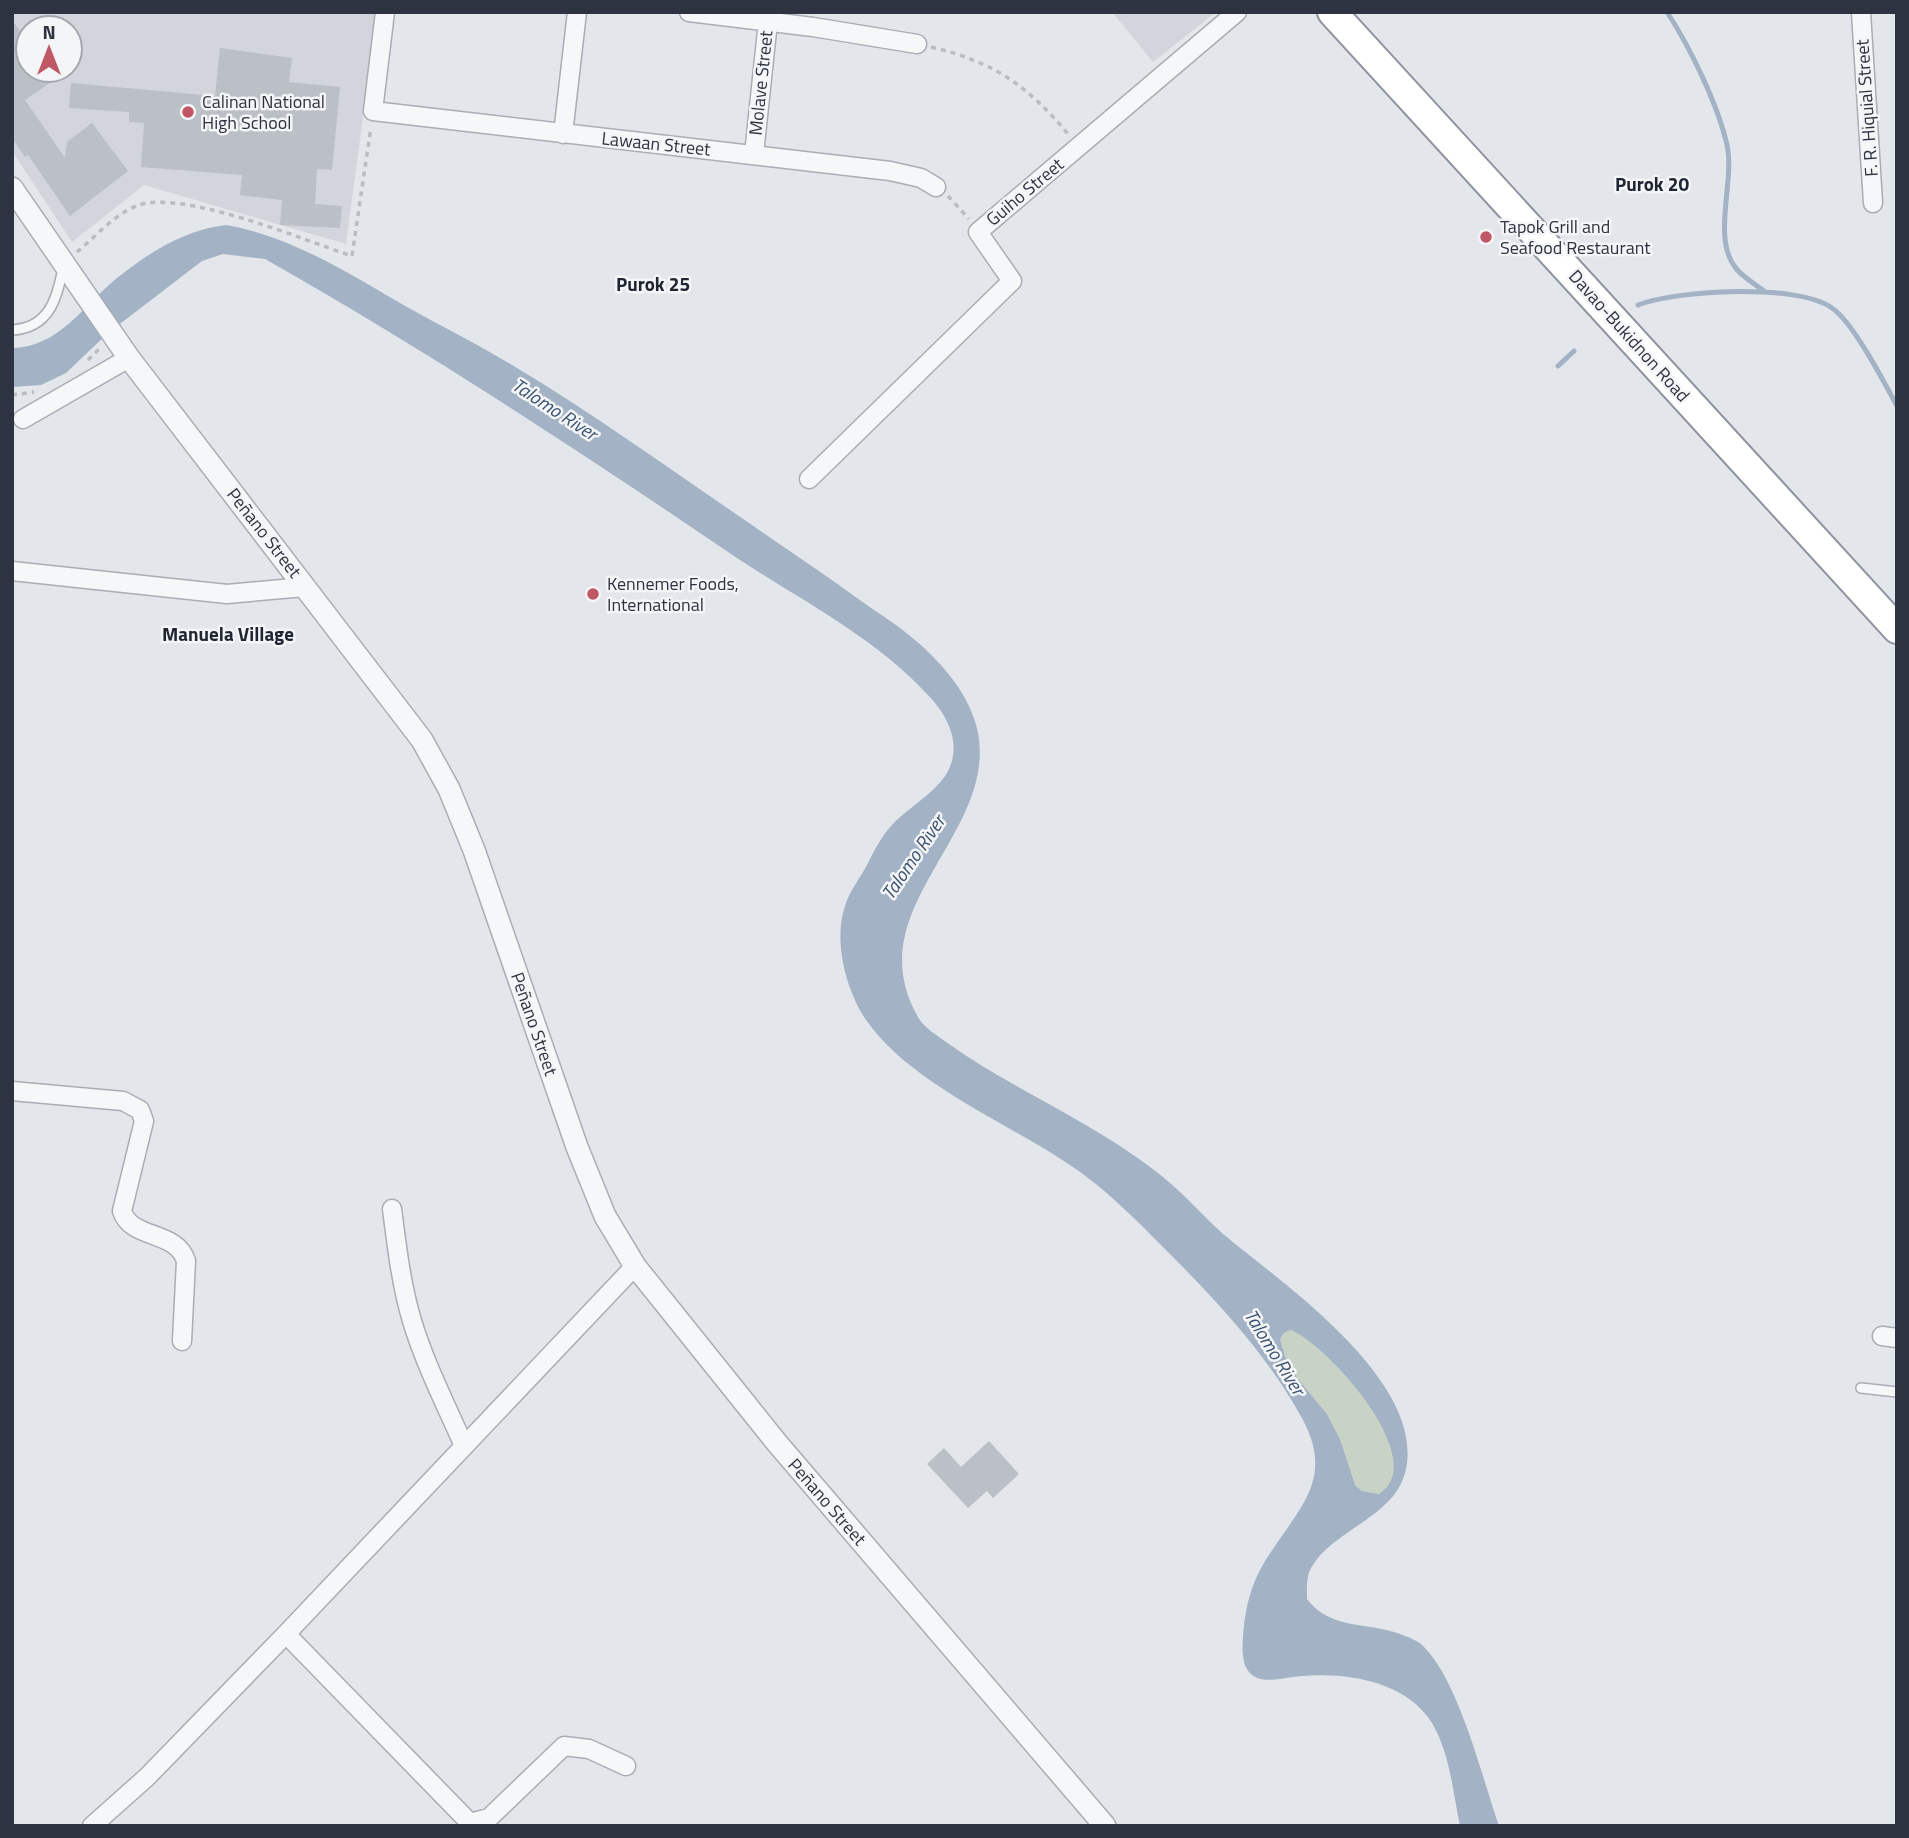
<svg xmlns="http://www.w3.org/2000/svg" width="1909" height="1838" font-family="'Titillium Web',sans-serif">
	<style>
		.built { fill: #d2d5db; fill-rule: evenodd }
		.green { fill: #c8d3c5 }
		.water { fill: #a3b3c5; fill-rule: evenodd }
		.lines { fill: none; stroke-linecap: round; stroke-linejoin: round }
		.stream { stroke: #a3b3c5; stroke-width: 5 }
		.building { fill: #bbbfc6 }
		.service-casing { stroke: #a9adb4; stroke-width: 12 }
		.minor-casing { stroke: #a9adb4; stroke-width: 21 }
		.tertiary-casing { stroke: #a9adb4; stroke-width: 24 }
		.trunk-casing { stroke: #8c939f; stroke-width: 32 }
		.path { stroke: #babcc1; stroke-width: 3.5; stroke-dasharray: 5 5; stroke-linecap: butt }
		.service { stroke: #f6f7f8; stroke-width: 9 }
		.minor { stroke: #f6f7f8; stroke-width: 18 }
		.tertiary { stroke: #f6f7f8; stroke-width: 21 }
		.trunk { stroke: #fff; stroke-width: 28 }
		.poi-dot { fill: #c05765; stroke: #f3f5f7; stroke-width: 2.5 }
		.labels { text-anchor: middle; stroke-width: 5; stroke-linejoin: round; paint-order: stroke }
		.street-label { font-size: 18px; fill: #2d3340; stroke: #f3f5f7 }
		.poi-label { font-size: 18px; fill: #2d3340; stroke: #f3f5f7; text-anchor: start }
		.neighbourhood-label { font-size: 19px; font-weight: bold; fill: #1f2531; stroke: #f3f5f7 }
		.water-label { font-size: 19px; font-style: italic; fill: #3b5270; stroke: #f3f5f7 }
	</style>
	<rect width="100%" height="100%" fill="#e3e6ea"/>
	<path class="built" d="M12 12H377L346 244 144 185 72 242 12 151ZM28 28H70V70H28Z
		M1112 12H1216L1153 62Z"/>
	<path class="green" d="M1291 1330C1328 1346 1432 1460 1380 1494L1362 1491 1354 1484 1340 1439 1327 1414 1298 1379 1285 1356 1280 1339 1284 1333Z"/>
	<path class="water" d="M226 225C291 236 350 274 407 307 443 327 481 346 517 368 597 416 674 472 752 525 789 551 827 576 864 603 881 615 899 626 915 640 943 664 971 696 978 733 997 836 856 909 918 1017 924 1028 938 1036 949 1044 992 1075 1039 1097 1084 1124 1113 1141 1145 1161 1170 1183 1189 1199 1205 1218 1223 1234 1282 1283 1418 1376 1407 1463 1401 1517 1334 1527 1311 1568 1306 1577 1307 1589 1307 1599 1330 1630 1368 1622 1400 1634 1408 1637 1419 1641 1424 1647 1459 1682 1482 1777 1499 1826H1460C1453 1793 1450 1753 1432 1723 1405 1679 1340 1671 1293 1677 1279 1679 1259 1684 1249 1672 1242 1664 1242 1649 1243 1638 1244 1615 1249 1591 1260 1570 1292 1512 1341 1483 1299 1413 1264 1351 1215 1299 1165 1249 1134 1218 1104 1187 1067 1163 1004 1121 910 1083 866 1020 846 990 833 941 845 906 849 892 860 878 867 865 874 851 881 837 892 825 912 803 948 788 953 756 957 732 942 709 926 693 873 636 799 599 734 556 581 452 426 350 265 259L223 254 202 261 108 333 66 373 41 385 12 387V348C58 348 84 305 117 278 150 252 184 230 226 225ZM1291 1330C1328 1346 1432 1460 1379 1494L1362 1491 1355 1485 1340 1439 1327 1414 1298 1379 1285 1356 1280 1339 1284 1333Z"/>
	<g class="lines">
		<path class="stream" d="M1667 12C1690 47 1718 105 1727 145 1735 181 1712 237 1735 267 1741 276 1755 284 1764 291
			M1638 305C1677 290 1797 283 1832 308 1853 322 1884 382 1897 406
			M1558 366 1574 351"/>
	</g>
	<path class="building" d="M12 20 28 42V70H47L54 80 25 100 65 158 67 142 92 123 128 171 70 216 28 155 25 157 12 138Z
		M220 48 292 58 289 82 340 87 332 170 317 169 315 204 342 206 340 228 280 225 282 200 240 195 242 175 141 167 144 123 129 122V112L69 108 71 83 215 96Z
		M989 1441 1019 1474 993 1498 987 1491 968 1508 927 1464 944 1448 961 1467Z"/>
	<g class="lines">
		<defs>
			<path id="service" d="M12 330C49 328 57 299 63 268
				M1861 1388 1897 1392"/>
			<path id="minor" d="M385 12 373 111 890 171 921 178 936 187
				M689 12 813 27 917 44
				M1861 12 1873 203
				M563 134 577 12
				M754 154 769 12
				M23 419 129 358
				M809 479 1012 281 978 232 1237 12
				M12 571 227 594 305 587
				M12 1091 123 1101 140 1110 144 1121 122 1211C131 1240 177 1230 186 1261L182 1341
				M392 1209C397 1247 401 1284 412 1321 425 1364 446 1405 464 1446
				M1882 1336 1897 1338
				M286 1634 470 1823
				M470 1823 489 1818 564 1746 589 1749 626 1766
				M92 1826 147 1777 286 1634 635 1266"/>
			<path id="tertiary" d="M12 188 129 358 422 740 449 789 474 850 577 1147 605 1216 635 1266 777 1443 1105 1826"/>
			<path id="trunk" d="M1332 12 1897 629"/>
		</defs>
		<use href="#service" class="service-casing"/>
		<use href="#minor" class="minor-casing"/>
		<use href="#tertiary" class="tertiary-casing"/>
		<use href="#trunk" class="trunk-casing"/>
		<path class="path" d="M931 47C994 62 1027 85 1069 135
			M948 196 969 219
			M77 252C95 237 114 215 136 206 181 188 303 240 352 256L371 127
			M88 360 100 348
			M12 395 34 392"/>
		<use href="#service" class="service"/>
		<use href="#minor" class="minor"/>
		<use href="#tertiary" class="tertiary"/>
		<use href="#trunk" class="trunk"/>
	</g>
	<g class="poi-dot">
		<circle cx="188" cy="112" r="7"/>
		<circle cx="1486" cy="237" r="7"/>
		<circle cx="593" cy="594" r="7"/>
	</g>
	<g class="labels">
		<g class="street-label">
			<text transform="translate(761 83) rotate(-84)" y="6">Molave Street</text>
			<text transform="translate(1867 108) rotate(-94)" y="6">F. R. Hiquial Street</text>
			<text transform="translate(656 144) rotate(6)" y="6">Lawaan Street</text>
			<text transform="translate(1025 192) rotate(-40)" y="6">Guiho Street</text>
			<text transform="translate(1629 336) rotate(48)" y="6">Davao-Bukidnon Road</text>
			<text transform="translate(264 533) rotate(52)" y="6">Peñano Street</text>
			<text transform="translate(534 1024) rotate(71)" y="6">Peñano Street</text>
			<text transform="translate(827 1502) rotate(49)" y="6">Peñano Street</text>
		</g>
		<g class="poi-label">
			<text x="202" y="108">Calinan National<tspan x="202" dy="21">High School</tspan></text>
			<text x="1500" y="233">Tapok Grill and<tspan x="1500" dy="21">Seafood Restaurant</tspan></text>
			<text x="607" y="590">Kennemer Foods,<tspan x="607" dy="21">International</tspan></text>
		</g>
		<g class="neighbourhood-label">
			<text x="1652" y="191">Purok 20</text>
			<text x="653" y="291">Purok 25</text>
			<text x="228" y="641">Manuela Village</text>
		</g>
		<g class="water-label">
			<text transform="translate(555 409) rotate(33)" y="7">Talomo River</text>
			<text transform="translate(913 857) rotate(-56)" y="7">Talomo River</text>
			<text transform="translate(1275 1352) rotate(58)" y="7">Talomo River</text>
		</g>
	</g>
	<rect width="1909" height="1838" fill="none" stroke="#2d3340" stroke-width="28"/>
	<g transform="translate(49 49)"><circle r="33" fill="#f3f5f7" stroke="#a4a7ae" stroke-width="2"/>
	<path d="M0-5L12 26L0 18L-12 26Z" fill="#c05765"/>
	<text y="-10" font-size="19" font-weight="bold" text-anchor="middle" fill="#2d3340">N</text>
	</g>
</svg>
